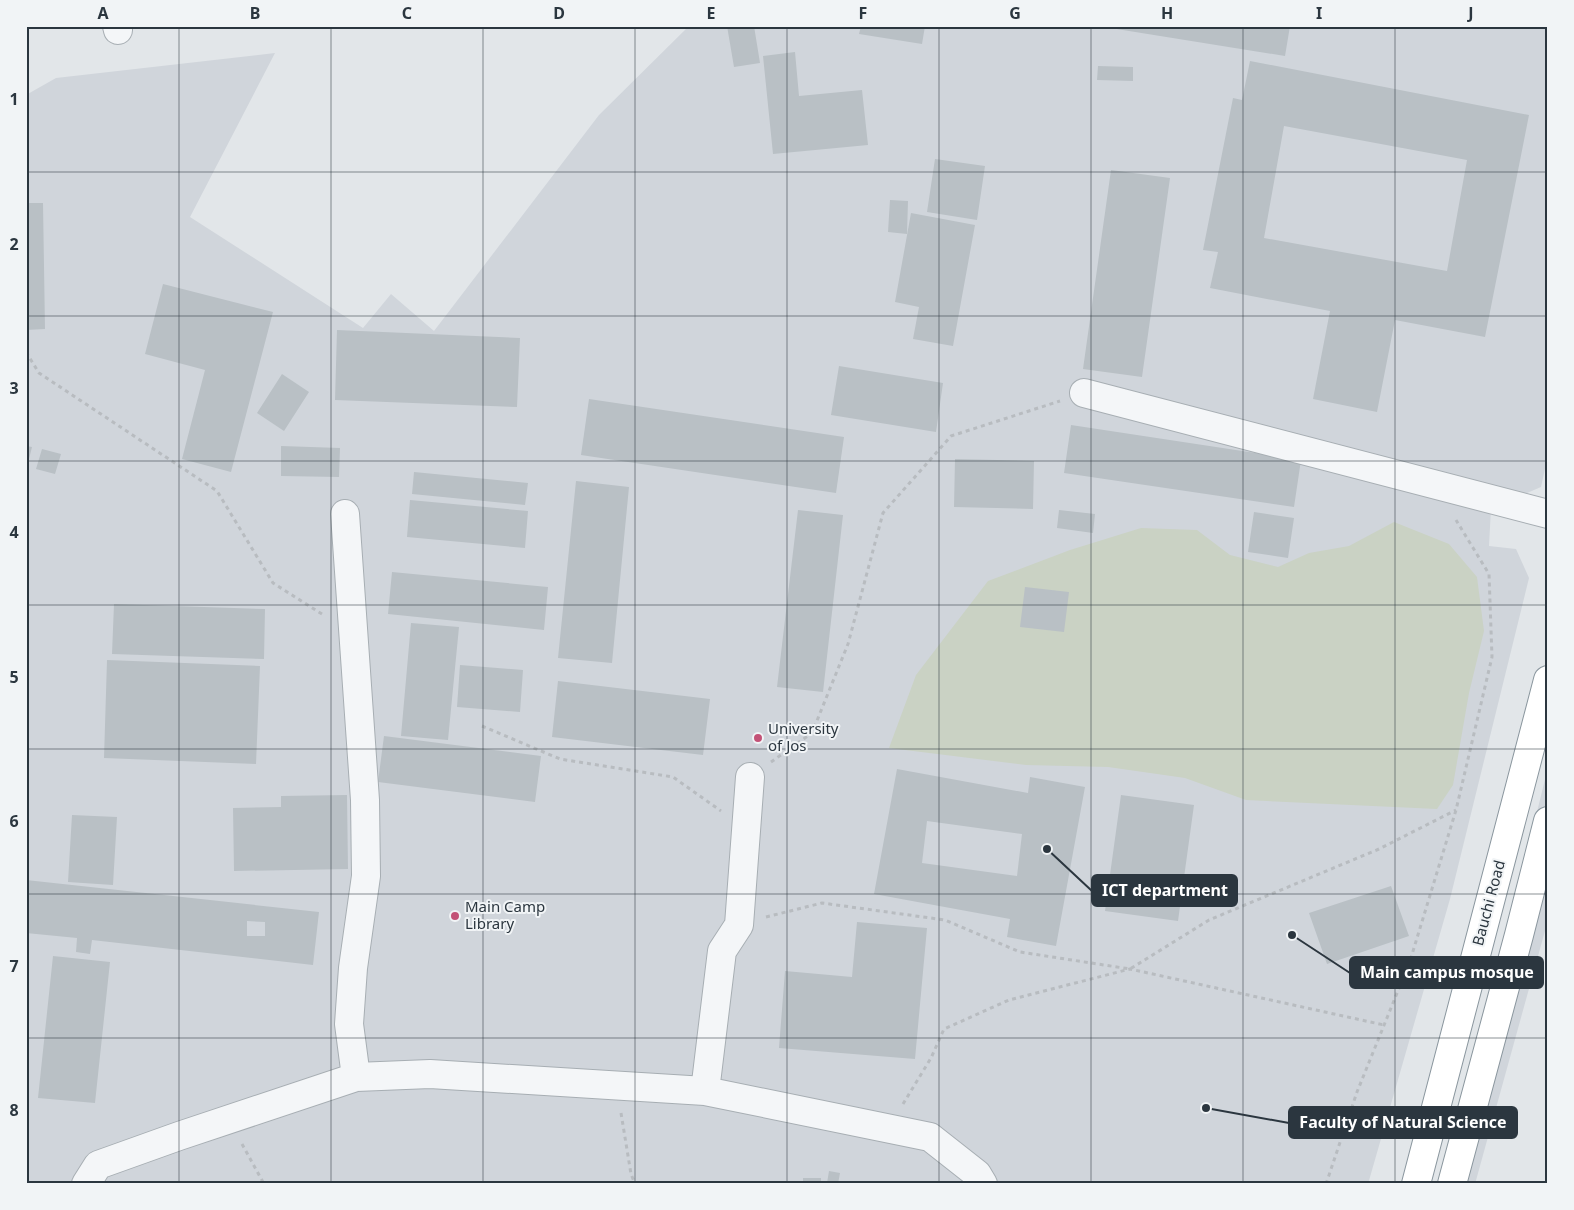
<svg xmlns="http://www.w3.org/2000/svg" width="1574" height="1210" font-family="'Noto Sans',sans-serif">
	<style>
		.built { fill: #d0d5db }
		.green { fill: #cad2c4 }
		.building { fill: #b9c0c5; fill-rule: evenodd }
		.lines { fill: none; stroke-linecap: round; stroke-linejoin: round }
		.minor-casing { stroke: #a7aeb3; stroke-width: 30 }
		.highway-casing { stroke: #8a969e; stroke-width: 30 }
		.path { stroke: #b8bcc0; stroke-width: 3; stroke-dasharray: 4 4; stroke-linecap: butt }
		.minor { stroke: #f4f6f8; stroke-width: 28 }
		.highway { stroke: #fff; stroke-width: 28 }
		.grid { fill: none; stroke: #2b363f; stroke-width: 1; stroke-opacity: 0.55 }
		.poi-dot { fill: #c35277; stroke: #f1f4f6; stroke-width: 2 }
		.labels { text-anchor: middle; stroke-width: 4; stroke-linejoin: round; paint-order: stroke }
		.poi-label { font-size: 15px; fill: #2b363f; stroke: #f1f4f6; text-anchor: start }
		.street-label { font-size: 15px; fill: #2b363f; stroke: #f1f4f6 }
		.leader { fill: none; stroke: #2b363f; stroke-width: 2 }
		.callout-dot { fill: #2b363f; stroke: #f1f4f6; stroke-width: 2 }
		.callout { fill: #2b363f; stroke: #2b363f; stroke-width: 2 }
		.callout-label { font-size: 16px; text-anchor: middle; font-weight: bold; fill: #fff }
		.neatline { fill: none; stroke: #2b363f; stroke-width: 2 }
		.grid-label { font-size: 16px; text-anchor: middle; font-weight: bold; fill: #2b363f }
	</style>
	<rect width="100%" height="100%" fill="#e2e6e9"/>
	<path class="built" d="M689 26H1548V455L1541 487 1491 508 1489 546 1516 549 1529 578 1450 899 1368 1184H26V95L56 78 275 53 190 217 363 328 391 294 434 331 599 115Z
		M1548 767V920L1475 1184H1446Z"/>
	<path class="green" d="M1394 522 1449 544 1477 577 1484 631 1469 693 1453 785 1437 809 1246 800 1185 778 1108 767 1026 765 889 748 916 675 988 581 1070 550 1141 528 1197 530 1230 555 1278 567 1309 553 1349 546Z"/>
	<path class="building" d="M727 26H754L760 63 734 67Z
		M861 26H925L922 44 859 34Z
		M1098 26H1290L1285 56Z
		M795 52 799 96 862 90 868 145 773 154 763 56Z
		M1250 61 1529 115 1485 337 1395 320 1377 412 1313 399 1330 311 1210 288 1218 252 1203 250 1233 98 1242 100ZM1284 126 1467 160 1447 271 1264 238Z
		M1098 66 1133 67V81L1097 80Z
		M935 159 985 166 977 220 927 212Z
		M1111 170 1170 178 1142 377 1083 369Z
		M890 200 908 201 907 234 888 232Z
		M26 203H43L45 329 26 330Z
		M911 213 975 225 953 346 913 339 919 307 895 302Z
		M163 284 273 312 231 472 182 459 205 370 145 354Z
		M337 330 520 338 517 407 335 400Z
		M839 366 943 383 936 432 831 415Z
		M282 374 309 392 284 431 257 413Z
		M589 399 844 437 836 493 581 455Z
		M1071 425 1301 460 1294 507 1064 473Z
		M26 446 32 447 27 467H26Z
		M281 446 340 448 339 477 281 476Z
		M42 449 61 454 55 474 36 469Z
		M955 459 1034 461 1033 509 954 507Z
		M414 472 528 483 525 505 412 494Z
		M576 481 629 487 612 663 558 658Z
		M410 500 528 511 525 548 407 537Z
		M798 510 843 515 823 692 777 687Z
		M1059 510 1095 514 1093 533 1057 528Z
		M1254 512 1294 518 1288 558 1248 552Z
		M392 572 548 587 544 630 388 614Z
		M1025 587 1069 592 1064 632 1020 627Z
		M114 604 265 609 264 659 112 654Z
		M411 623 459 627 448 740 401 736Z
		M107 660 260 666 256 764 104 758Z
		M460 665 523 670 520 712 457 707Z
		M558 681 710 699 703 755 552 737Z
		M384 736 541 756 535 802 378 782Z
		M897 769 1028 793 1030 777 1085 787 1056 946 1007 937 1010 919 874 894ZM927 821 1022 834 1017 876 922 863Z
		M347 795 348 869 234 871 233 808 281 807V796Z
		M1121 795 1194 805 1178 921 1105 911Z
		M72 815 117 817 113 885 68 882Z
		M26 880 319 912 313 965 92 940 90 954 76 952 77 938 26 933ZM247 921 265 922V936H247Z
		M1391 886 1409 936 1327 964 1309 913Z
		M857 922 927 928 915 1059 779 1048 785 971 852 977Z
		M53 956 110 962 95 1103 38 1098Z
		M829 1171 840 1173 838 1184 827 1183Z
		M803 1178H821V1184H803Z"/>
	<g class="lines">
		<defs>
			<path id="minor" d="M117 26 118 30
				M1084 393 1548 514
				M345 514 365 800 366 876 353 968 349 1024 356 1077
				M705 1091 722 951 739 925 750 777
				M86 1184 98 1165 179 1136 356 1077 430 1074 705 1091 930 1137 977 1174 983 1184"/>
			<path id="highway" d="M1416 1184 1548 680
				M1452 1184 1519 935 1548 821"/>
		</defs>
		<use href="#minor" class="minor-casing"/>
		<use href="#highway" class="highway-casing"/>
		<path class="path" d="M26 352 39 373 217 491 273 583 325 616
			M482 726 560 759 673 777 721 811
			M771 762 812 733 848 644 883 513 951 436 1060 401
			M766 917 822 903 945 920 1020 952 1130 969 1209 920 1379 849 1456 810
			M903 1104 931 1058 944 1029 1009 1000 1130 969 1384 1025
			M621 1113 631 1174 635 1184
			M242 1144 264 1184
			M1326 1184 1357 1092 1410 961 1456 810 1492 657 1489 574 1456 520"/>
		<use href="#minor" class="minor"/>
		<use href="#highway" class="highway"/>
	</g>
	<path class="grid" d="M179 26V1184M331 26V1184M483 26V1184M635 26V1184M787 26V1184M939 26V1184M1091 26V1184M1243 26V1184M1395 26V1184M26 172H1548M26 316H1548M26 461H1548M26 605H1548M26 749H1548M26 894H1548M26 1038H1548"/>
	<g class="poi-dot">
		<circle cx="758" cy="738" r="5"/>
		<circle cx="455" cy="916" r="5"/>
	</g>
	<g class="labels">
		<g class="poi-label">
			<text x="768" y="734">University<tspan x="768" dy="17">of Jos</tspan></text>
			<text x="465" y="912">Main Camp<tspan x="465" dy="17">Library</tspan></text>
		</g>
		<g class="street-label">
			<text transform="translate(1489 903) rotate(-75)" y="5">Bauchi Road</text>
		</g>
	</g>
	<path class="leader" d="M1047 849L1092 891M1292 935L1350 973M1206 1108L1289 1123"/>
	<g class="callout-dot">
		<circle cx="1047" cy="849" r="5"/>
		<circle cx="1292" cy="935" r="5"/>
		<circle cx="1206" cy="1108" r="5"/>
	</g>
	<g class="callout">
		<rect x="1092" y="875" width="145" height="31" rx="5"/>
		<rect x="1350" y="957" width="193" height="31" rx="5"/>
		<rect x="1289" y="1107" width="228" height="31" rx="5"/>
	</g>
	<g class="callout-label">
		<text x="1165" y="896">ICT department</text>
		<text x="1447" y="978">Main campus mosque</text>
		<text x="1403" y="1128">Faculty of Natural Science</text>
	</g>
	<rect width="1574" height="1210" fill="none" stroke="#f1f4f6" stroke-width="55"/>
	<rect x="28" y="28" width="1518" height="1154" class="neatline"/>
	<g class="grid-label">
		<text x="103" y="19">A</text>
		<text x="255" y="19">B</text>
		<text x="407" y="19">C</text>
		<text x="559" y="19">D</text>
		<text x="711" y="19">E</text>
		<text x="863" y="19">F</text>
		<text x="1015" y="19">G</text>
		<text x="1167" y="19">H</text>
		<text x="1319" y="19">I</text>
		<text x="1471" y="19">J</text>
		<text x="14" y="105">1</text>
		<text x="14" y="250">2</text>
		<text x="14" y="394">3</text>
		<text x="14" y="538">4</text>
		<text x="14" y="683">5</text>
		<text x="14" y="827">6</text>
		<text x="14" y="972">7</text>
		<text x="14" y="1116">8</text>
	</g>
</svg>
